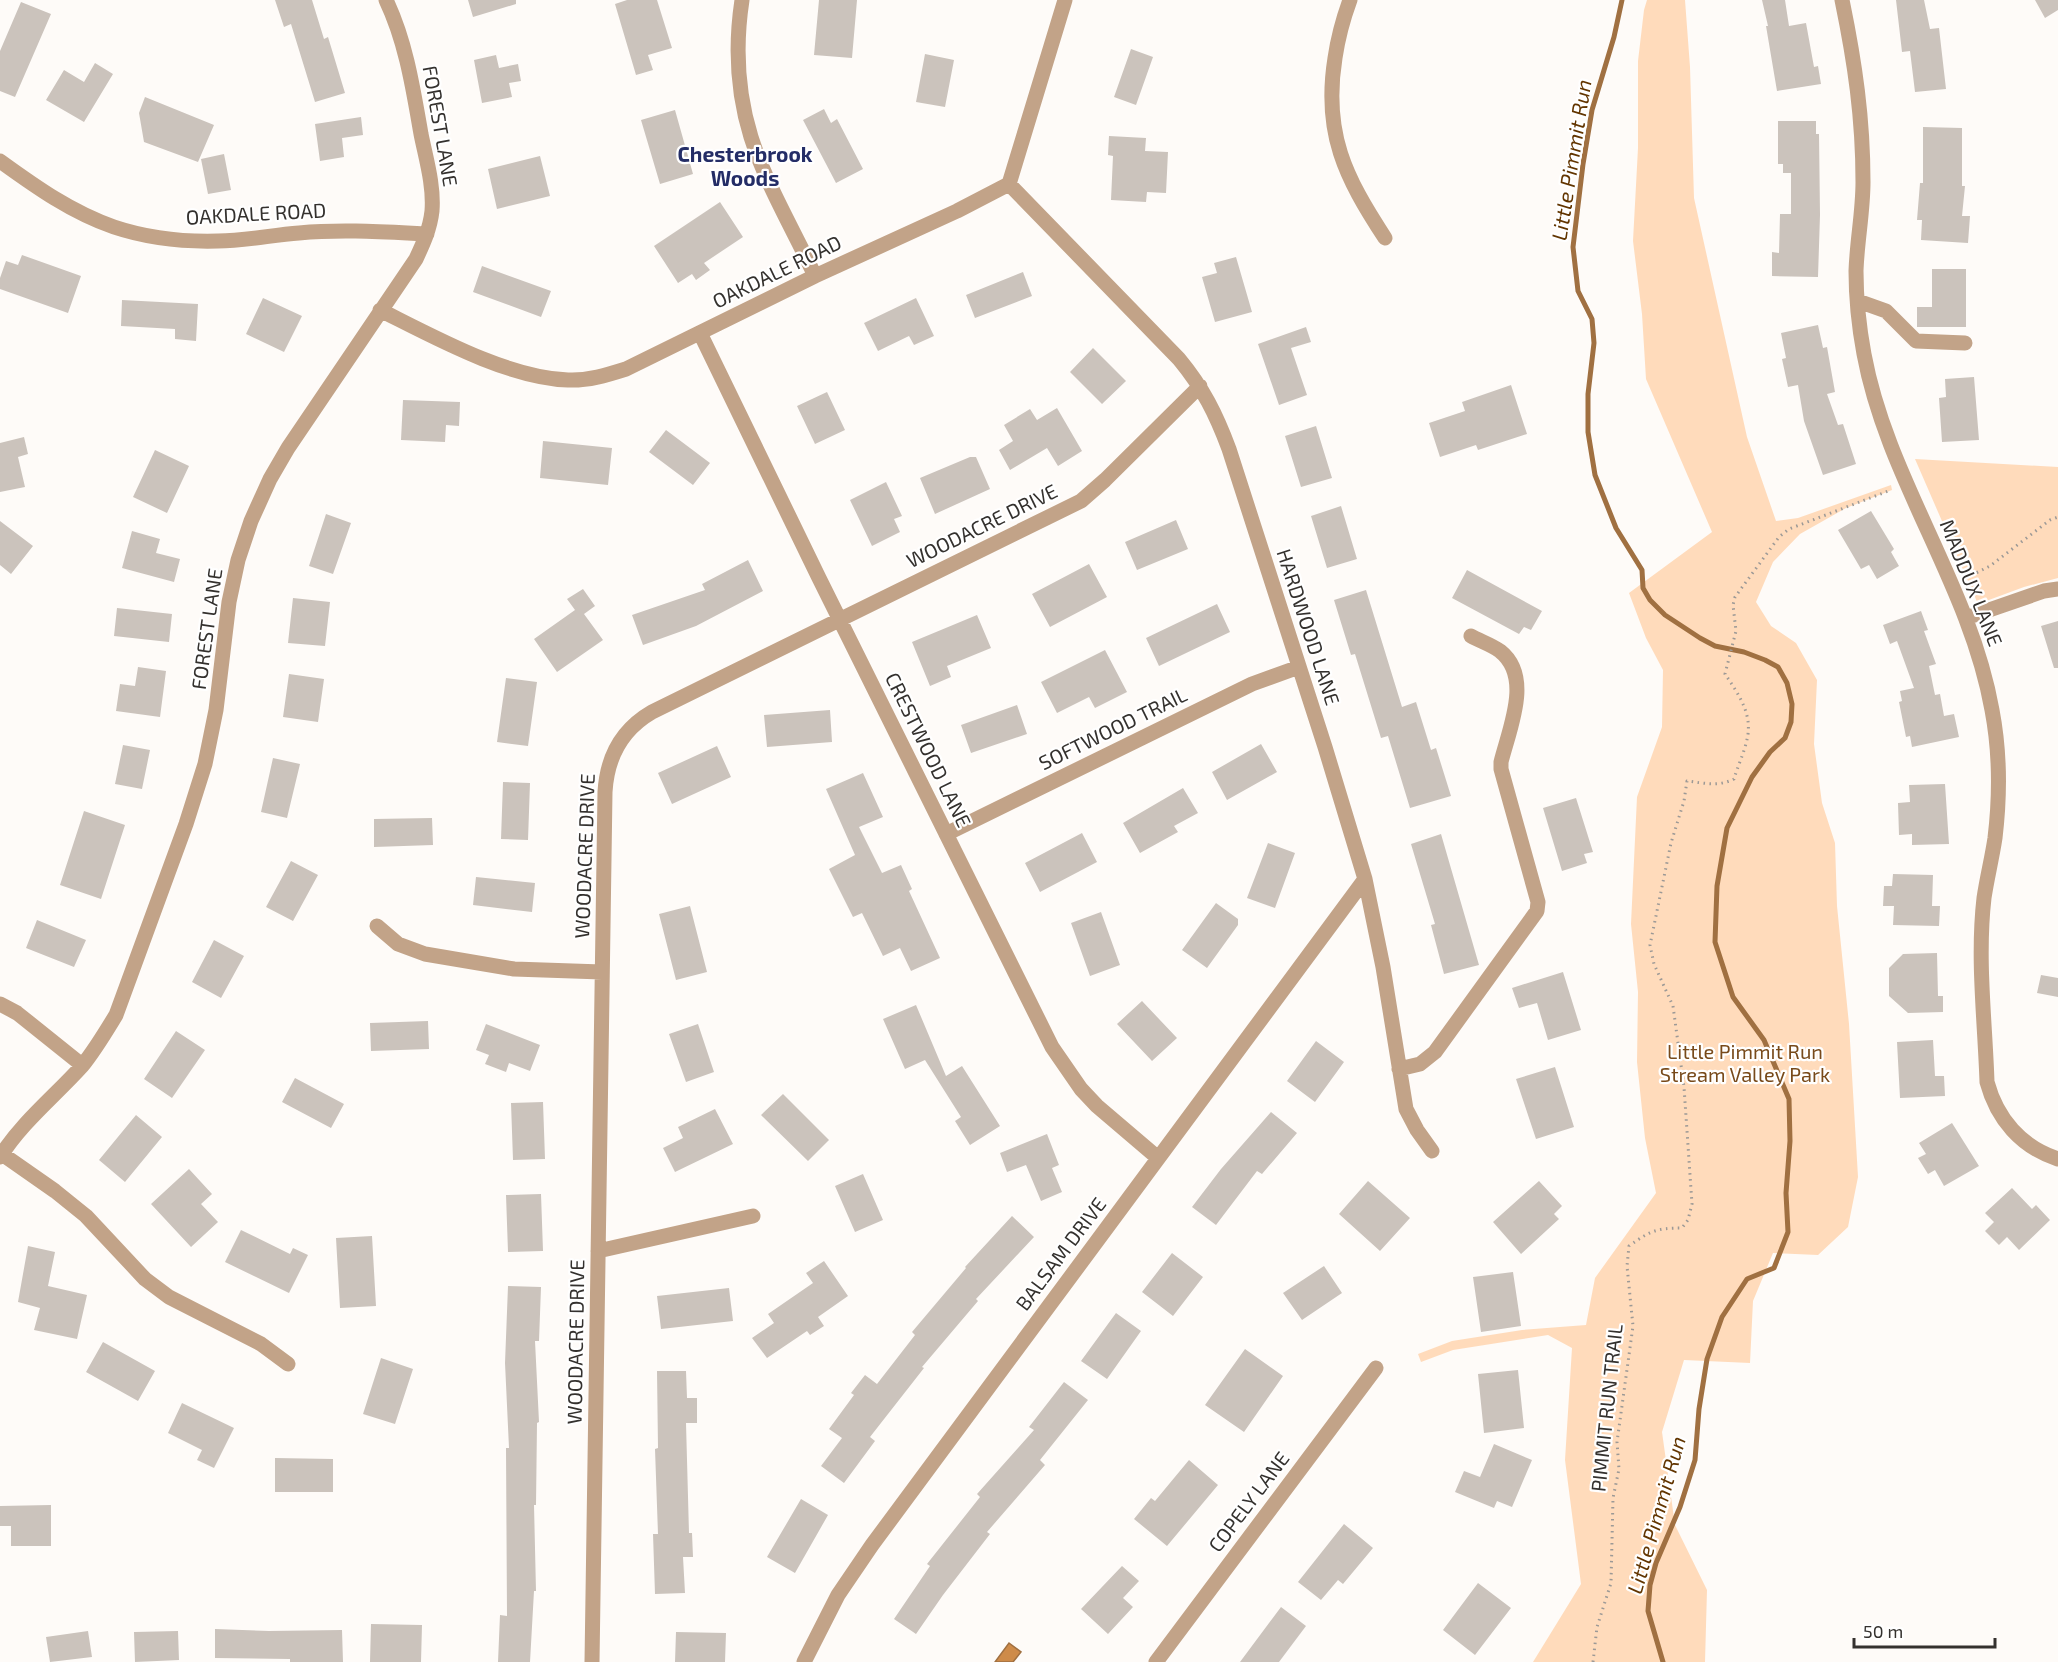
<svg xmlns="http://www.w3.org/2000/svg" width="2058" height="1662" font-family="'Exo 2',sans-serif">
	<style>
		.green { fill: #ffdbbb }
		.water { fill: #ce8b49; stroke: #a07041; stroke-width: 1.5 }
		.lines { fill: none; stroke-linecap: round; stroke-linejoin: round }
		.stream { stroke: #a07041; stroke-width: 5 }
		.building { fill: #cbc3bc }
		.path { stroke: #9c9996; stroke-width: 3; stroke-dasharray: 1.5 4.5; stroke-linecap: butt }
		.minor { stroke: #c2a388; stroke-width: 15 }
		.labels { text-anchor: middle; stroke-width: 4.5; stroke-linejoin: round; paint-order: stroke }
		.street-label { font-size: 20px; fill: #34312e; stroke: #fff }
		.park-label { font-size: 20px; fill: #784a1a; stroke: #fff }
		.neighbourhood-label { font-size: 21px; font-weight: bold; fill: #242d66; stroke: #fff }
		.water-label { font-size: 21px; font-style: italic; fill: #623500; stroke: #fff }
	</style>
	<rect width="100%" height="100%" fill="#fefbf8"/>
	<path class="green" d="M1647 0H1685L1690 67 1694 198 1747 437 1776 521 1798 518 1891 485 1892 490 1846 508 1800 534 1773 562 1756 602 1771 626 1796 643 1817 680 1814 744 1822 803 1835 843 1837 906 1849 1024 1858 1177 1848 1227 1818 1255 1773 1253 1753 1301 1750 1363 1684 1360 1662 1432 1675 1525 1707 1590 1705 1662H1533L1581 1584 1565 1460 1572 1348 1548 1335 1453 1350 1421 1362 1418 1354 1452 1341 1522 1330 1586 1325 1595 1278 1656 1193 1645 1138 1637 1062 1638 992 1631 924 1637 797 1662 727 1663 670 1646 638 1629 593 1712 532 1646 379 1642 314 1633 241 1638 148V61L1644 10Z
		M1915 459 2058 467V578L2024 587 1978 604Z"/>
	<path class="water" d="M1009 1643 1021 1652 1013 1662H995Z"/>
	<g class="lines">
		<path class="stream" d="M1622 0 1614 37 1592 110 1583 164 1573 247 1578 291 1592 319 1594 343 1588 394V432L1595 475 1616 528 1642 570 1643 588 1650 600 1665 615 1700 638 1715 646 1744 652 1765 660 1778 667 1787 683 1792 704 1791 722 1785 738 1770 752 1752 777 1727 828 1717 886 1715 942 1733 997 1764 1040 1789 1099 1790 1141 1786 1193 1788 1232 1774 1268 1747 1279 1722 1317 1707 1359 1699 1409 1695 1460 1680 1507 1656 1563 1650 1585 1648 1611 1663 1662"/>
	</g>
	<path class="building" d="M275 0H312L324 39 328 37 345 93 315 102 291 24 284 27Z
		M468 0H516V4L473 17Z
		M627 0H657L672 48 648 55 653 70 636 75 615 4Z
		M819 0H857L852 58 814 55Z
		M1762 0H1785L1789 26 1806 23 1814 67 1818 66 1821 84 1777 91 1766 26H1768Z
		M1896 0H1924L1930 29 1939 28 1946 89 1915 92 1910 51 1902 52Z
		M2035 0H2058V10L2045 18Z
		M21 2 51 14 15 97 0 91V51Z
		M1131 49 1153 57 1136 105 1114 97Z
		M925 54 954 60 945 107 916 102Z
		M496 55 499 68 518 64 521 81 509 83 512 97 482 103 474 60Z
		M95 63 113 74 84 122 46 100 64 70 84 82Z
		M145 97 214 125 198 162 144 142 139 113Z
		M824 109 831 123 837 119 863 169 836 183 803 120Z
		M675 110 693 174 660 184 641 120Z
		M361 117 363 135 342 138 344 157 320 161 315 124Z
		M1778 121H1816V134H1819L1820 215 1818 277 1772 276V252L1779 253 1780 214H1791V173H1783V164H1778Z
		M1923 127 1962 128V186H1965L1962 216H1970L1968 243 1921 240 1922 220H1917L1920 183H1923Z
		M1109 136 1146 138 1145 151 1168 152 1166 193 1147 192 1146 202 1111 200 1113 156 1108 155Z
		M224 154 231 190 208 194 201 159Z
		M540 156 550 196 497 209 488 169Z
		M720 202 743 237 704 263 710 270 696 280 692 274 678 283 654 246Z
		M22 255 81 276 68 313 0 289V278L6 261 18 265Z
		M1236 257 1252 312 1215 322 1202 277 1217 273 1214 263Z
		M482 266 551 291 541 317 473 292Z
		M1932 269H1966V327H1917V307H1932Z
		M1023 272 1032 296 975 318 966 295Z
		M263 298 302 316 284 352 246 334Z
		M916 298 934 336 914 345 909 336 878 351 864 323Z
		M122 300 198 304 196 341 175 339V329L121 326Z
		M1818 325 1823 348 1827 347 1835 392 1827 394 1838 425 1843 424 1856 464 1823 475 1804 421 1798 385 1788 387 1782 359 1786 358 1781 333Z
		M1306 327 1311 342 1291 348 1307 395 1279 405 1258 344Z
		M1093 348 1126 381 1102 404 1070 372Z
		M1974 377 1979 440 1942 442 1939 398 1946 397 1945 379Z
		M1511 385 1527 434 1478 450 1476 445 1440 457 1429 423 1465 411 1462 402Z
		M827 392 845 430 815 444 797 406Z
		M403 400 460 402 459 426 446 425 445 442 401 440Z
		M1057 408 1082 451 1058 466 1047 448 1010 470 999 450 1013 441 1004 425 1030 409 1037 420Z
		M1316 426 1332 478 1301 487 1285 436Z
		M666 430 710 463 693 485 649 452Z
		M24 437 28 454 18 457 25 487 0 492V443Z
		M543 441 612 448 608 485 540 478Z
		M155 450 189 466 167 513 133 497Z
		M970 457H976L990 489 935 514 920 478Z
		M886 482 902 516 894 519 900 532 872 546 850 500Z
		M1341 506 1357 559 1327 568 1311 516Z
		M1871 511 1894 549 1891 552 1899 566 1877 579 1869 565 1861 569 1838 530Z
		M326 514 351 523 333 574 309 566Z
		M1176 520 1188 549 1137 570 1125 542Z
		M0 521 33 546 11 574 0 565Z
		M132 531 160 539 156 553 180 559 174 582 122 568Z
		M748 560 763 591 696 626 643 645 632 615 705 590 702 584Z
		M1089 564 1107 597 1050 627 1032 594Z
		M1467 570 1542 611 1531 630 1524 627 1519 634 1452 598Z
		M583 589 595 606 584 614 603 640 557 672 534 639 575 610 567 599Z
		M1366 590 1402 707 1416 702 1431 750 1436 748 1451 796 1410 808 1388 736 1381 738 1355 654 1351 655 1334 600Z
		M293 598 330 602 325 646 288 643Z
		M1217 604 1230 632 1159 666 1146 638Z
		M117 608 172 614 169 642 114 636Z
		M1921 611 1928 630 1924 631 1936 664 1929 666 1935 695 1940 694 1944 716 1954 714 1959 737 1912 747 1910 736 1906 737 1899 702 1902 701 1900 691 1914 688 1897 641 1890 644 1883 625Z
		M977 615 991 648 947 666 951 677 930 686 912 642Z
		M2058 621V668H2054L2041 626Z
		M1105 650 1127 692 1095 708 1089 697 1057 713 1041 682Z
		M138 667 166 671 160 717 116 711 120 684 135 686Z
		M289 674 324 679 318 722 283 717Z
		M506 678 537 682 528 746 497 742Z
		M1017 705 1027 734 971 753 961 725Z
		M830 710 832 742 767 747 764 715Z
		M1261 744 1277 772 1227 800 1212 772Z
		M123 745 150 750 142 789 115 784Z
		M717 746 731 777 672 804 658 773Z
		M273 758 300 764 287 818 261 812Z
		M863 773 883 817 859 827 882 873 901 865 912 889 909 891 940 958 911 971 900 948 883 956 862 913 853 917 829 869 855 855 826 789Z
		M503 782 530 783 528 840 501 839Z
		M1945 784 1949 844 1912 845V834L1899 835 1898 803 1910 802 1909 785Z
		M1183 788 1198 813 1174 826 1178 832 1140 853 1123 823Z
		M1576 798 1593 852 1584 854 1587 863 1562 871 1543 808Z
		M84 811 125 825 101 899 60 885Z
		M432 818 433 845 374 847V819Z
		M1082 833 1097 862 1040 892 1025 863Z
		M1441 834 1479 965 1444 974 1431 925 1435 924 1411 844Z
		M1268 843 1295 853 1275 908 1247 898Z
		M291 861 318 875 293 921 266 907Z
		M1893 874 1933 875 1932 906H1940L1939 926 1893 925 1894 906H1883L1884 886H1892Z
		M476 877 535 883 532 912 473 905Z
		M1216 903 1238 919V925L1207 968 1182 950Z
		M690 906 707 972 676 980 659 914Z
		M1101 912 1120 965 1090 976 1071 923Z
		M37 920 86 940 74 967 26 948Z
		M214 940 244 956 221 998 192 982Z
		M1937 953 1938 996H1943V1012L1908 1013 1889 996V968L1903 954Z
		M1563 972 1581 1030 1548 1040 1537 1003 1519 1008 1512 988Z
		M2041 975 2058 978V997L2037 993Z
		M1142 1001 1177 1038 1152 1061 1117 1024Z
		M916 1005 946 1076 962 1066 1000 1126 970 1145 955 1121 961 1117 925 1060 905 1069 883 1019Z
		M428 1021 429 1049 371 1051 370 1023Z
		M486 1024 540 1045 530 1071 509 1063 506 1072 485 1064 489 1055 476 1050Z
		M698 1024 714 1072 686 1082 669 1034Z
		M176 1031 205 1050 172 1098 144 1079Z
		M1933 1040 1935 1076H1944L1945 1096 1900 1098 1897 1042Z
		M1316 1041 1344 1062 1315 1102 1287 1081Z
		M1555 1067 1574 1127 1536 1139 1516 1079Z
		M295 1078 344 1104 331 1128 282 1102Z
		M783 1094 829 1140 808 1161 761 1115Z
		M543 1102 545 1159 513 1160 511 1103Z
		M715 1109 733 1144 675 1172 663 1148 683 1138 678 1127Z
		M1271 1112 1297 1133 1262 1174 1257 1171 1216 1225 1192 1207 1221 1169Z
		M136 1115 162 1137 125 1182 99 1160Z
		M1952 1123 1979 1166 1944 1186 1935 1170 1928 1174 1918 1158 1926 1154 1919 1143Z
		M1047 1134 1059 1165 1052 1168 1062 1192 1041 1201 1026 1165 1007 1172 1000 1153Z
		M189 1169 212 1194 201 1204 218 1222 191 1247 151 1204Z
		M863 1174 883 1220 855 1232 835 1186Z
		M1368 1181 1410 1218 1380 1251 1339 1214Z
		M1539 1181 1562 1206 1554 1214 1559 1219 1521 1254 1493 1222Z
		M2012 1188 2032 1209 2036 1205 2050 1220 2019 1250 2007 1237 1999 1245 1985 1231 1994 1222 1985 1213Z
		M541 1194 543 1251 508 1252 506 1195Z
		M1012 1216 1034 1237 976 1299 978 1301 922 1367 924 1368 870 1437 875 1441 844 1483 821 1466 842 1438 829 1429 854 1395 851 1393 865 1375 877 1384 915 1335 912 1332 966 1268 965 1267Z
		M241 1230 290 1254 293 1248 308 1255 289 1293 225 1262Z
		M372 1236 376 1306 340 1308 336 1238Z
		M28 1246 55 1252 48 1286 87 1295 77 1339 34 1330 40 1308 18 1302Z
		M1172 1253 1203 1277 1173 1316 1142 1292Z
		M824 1261 848 1296 818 1317 824 1326 810 1335 807 1331 767 1358 752 1338 774 1323 768 1314 813 1283 806 1273Z
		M1324 1266 1342 1293 1302 1320 1283 1293Z
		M1513 1272 1521 1326 1481 1332 1473 1277Z
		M508 1286 541 1287 539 1341H535L539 1422 537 1423 536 1505H534L536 1591H534L530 1662H498L500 1615 507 1616 506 1448H509L505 1363Z
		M729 1288 733 1321 661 1329 657 1296Z
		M1116 1313 1141 1331 1107 1379 1081 1361Z
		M103 1342 155 1371 138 1401 86 1372Z
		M1245 1349 1283 1376 1244 1432 1205 1405Z
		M381 1358 413 1369 395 1424 363 1414Z
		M1518 1370 1524 1428 1484 1433 1478 1374Z
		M657 1371H686L687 1398H697V1423H686L689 1533H692L693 1557H683L685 1593 655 1594 653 1534H658L655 1449 658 1448Z
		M1064 1382 1088 1400 1040 1460 1045 1465 987 1532 990 1534 943 1595 916 1634 894 1619 930 1566 927 1564 980 1497 977 1494 1034 1430 1029 1427Z
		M182 1403 234 1428 214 1468 197 1460 202 1450 168 1433Z
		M1494 1444 1532 1460 1512 1507 1497 1501 1494 1508 1455 1492 1464 1471 1480 1477Z
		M275 1458 333 1459V1492H275Z
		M1189 1460 1218 1485 1167 1546 1134 1519 1151 1498 1155 1501Z
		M801 1499 828 1515 795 1573 767 1557Z
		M51 1505V1546H11V1526H0V1506Z
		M1344 1524 1373 1548 1343 1584 1338 1580 1321 1600 1298 1582Z
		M1122 1566 1139 1581 1123 1598 1133 1607 1108 1634 1081 1609Z
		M1478 1583 1511 1608 1475 1655 1443 1630Z
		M1281 1607 1306 1626 1279 1662H1240Z
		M371 1624 422 1625 421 1662H370Z
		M215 1629 269 1631 342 1630 343 1662H290V1659L215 1658Z
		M88 1631 92 1657 50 1662 46 1637Z
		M178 1631 179 1660 135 1662 134 1632Z
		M676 1632 726 1633 725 1662H675Z"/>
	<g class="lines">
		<path class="path" d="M1966 578 1990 566 2050 520 2058 517
			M1593 1662 1597 1627 1611 1583 1613 1498 1619 1469 1617 1442 1633 1326 1627 1266 1629 1246C1650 1231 1656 1228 1682 1228L1688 1220 1692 1204 1684 1087 1673 1006 1654 964 1650 945 1671 843 1684 801 1687 781C1704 783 1718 787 1734 779 1738 765 1746 749 1748 734 1751 711 1737 692 1725 674L1736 631 1733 605 1735 597 1779 537 1789 529 1891 490"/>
		<path class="minor" d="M742 0C735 46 737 92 751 137 766 184 794 231 815 276
			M1350 0C1343 19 1338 38 1335 58 1323 133 1345 177 1385 238
			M1842 0C1855 63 1863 118 1863 182 1863 212 1857 241 1856 271 1856 298 1859 327 1864 354 1887 479 1970 585 1992 710 2000 752 2000 796 1995 838 1992 858 1987 878 1984 898 1977 959 1985 1021 1987 1082 1997 1119 2021 1147 2058 1159
			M0 161C36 187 71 212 114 227 147 238 183 242 218 241 245 241 272 235 299 233 342 229 385 232 427 234
			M1009 184 1179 359C1203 388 1216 414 1229 449L1325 747 1365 879 1383 967 1406 1109 1417 1130 1432 1151
			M1858 301 1886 311 1916 341 1965 343
			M380 310C434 337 508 378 568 380 588 381 607 375 626 369L815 276 957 211 1009 184 1065 0
			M700 333 819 578 1052 1047 1081 1089 1097 1106 1158 1158
			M1966 618 2044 591 2058 589
			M946 834 1252 684 1299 667
			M377 926 398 944 425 954 514 969 602 972
			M0 1004 17 1013 82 1065
			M1399 1069 1420 1064 1435 1052 1537 911 1538 902 1501 769V762C1509 729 1533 677 1500 651 1492 645 1480 641 1471 636
			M2 1154 55 1191 86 1216 145 1279 169 1297 261 1344 288 1364
			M0 1157C22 1122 55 1096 82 1066 95 1050 105 1033 116 1015L186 824 205 764 216 710 229 602 238 560 251 521 270 479 288 448 416 259C423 244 430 229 432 211 434 185 426 159 421 134 413 88 406 42 386 0
			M598 1251 753 1216
			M592 1662 605 792C607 757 621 730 652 712L1081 501 1105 480 1200 386
			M804 1662 838 1595 872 1545 1365 879
			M1156 1662 1376 1368"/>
	</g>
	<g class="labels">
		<g class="street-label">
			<text transform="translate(440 126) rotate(80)" y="7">FOREST LANE</text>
			<text transform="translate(256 214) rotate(-3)" y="7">OAKDALE ROAD</text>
			<text transform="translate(777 272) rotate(-26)" y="7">OAKDALE ROAD</text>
			<text transform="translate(982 526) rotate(-26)" y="7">WOODACRE DRIVE</text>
			<text transform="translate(1971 583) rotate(68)" y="7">MADDUX LANE</text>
			<text transform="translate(1308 627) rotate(72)" y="7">HARDWOOD LANE</text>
			<text transform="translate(207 629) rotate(-82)" y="7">FOREST LANE</text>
			<text transform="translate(1113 729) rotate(-26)" y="7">SOFTWOOD TRAIL</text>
			<text transform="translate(928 750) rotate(64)" y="7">CRESTWOOD LANE</text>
			<text transform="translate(585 856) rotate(-88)" y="7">WOODACRE DRIVE</text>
			<text transform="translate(1061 1254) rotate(-53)" y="7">BALSAM DRIVE</text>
			<text transform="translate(576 1342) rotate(-89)" y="7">WOODACRE DRIVE</text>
			<text transform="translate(1607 1408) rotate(-84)" y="7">PIMMIT RUN TRAIL</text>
			<text transform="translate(1249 1502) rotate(-53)" y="7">COPELY LANE</text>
		</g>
		<g class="park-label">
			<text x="1745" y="1059">Little Pimmit Run<tspan x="1745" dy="23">Stream Valley Park</tspan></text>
		</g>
		<g class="neighbourhood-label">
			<text x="745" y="162">Chesterbrook<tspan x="745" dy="24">Woods</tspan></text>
		</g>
		<g class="water-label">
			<text transform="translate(1572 160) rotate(-81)" y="7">Little Pimmit Run</text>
			<text transform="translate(1657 1515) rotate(-74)" y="7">Little Pimmit Run</text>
		</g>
	</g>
	<path d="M1854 1638v9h141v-9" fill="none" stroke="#34312e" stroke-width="3"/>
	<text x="1863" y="1638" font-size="18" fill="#34312e" stroke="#ffffff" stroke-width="4.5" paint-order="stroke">50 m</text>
</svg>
